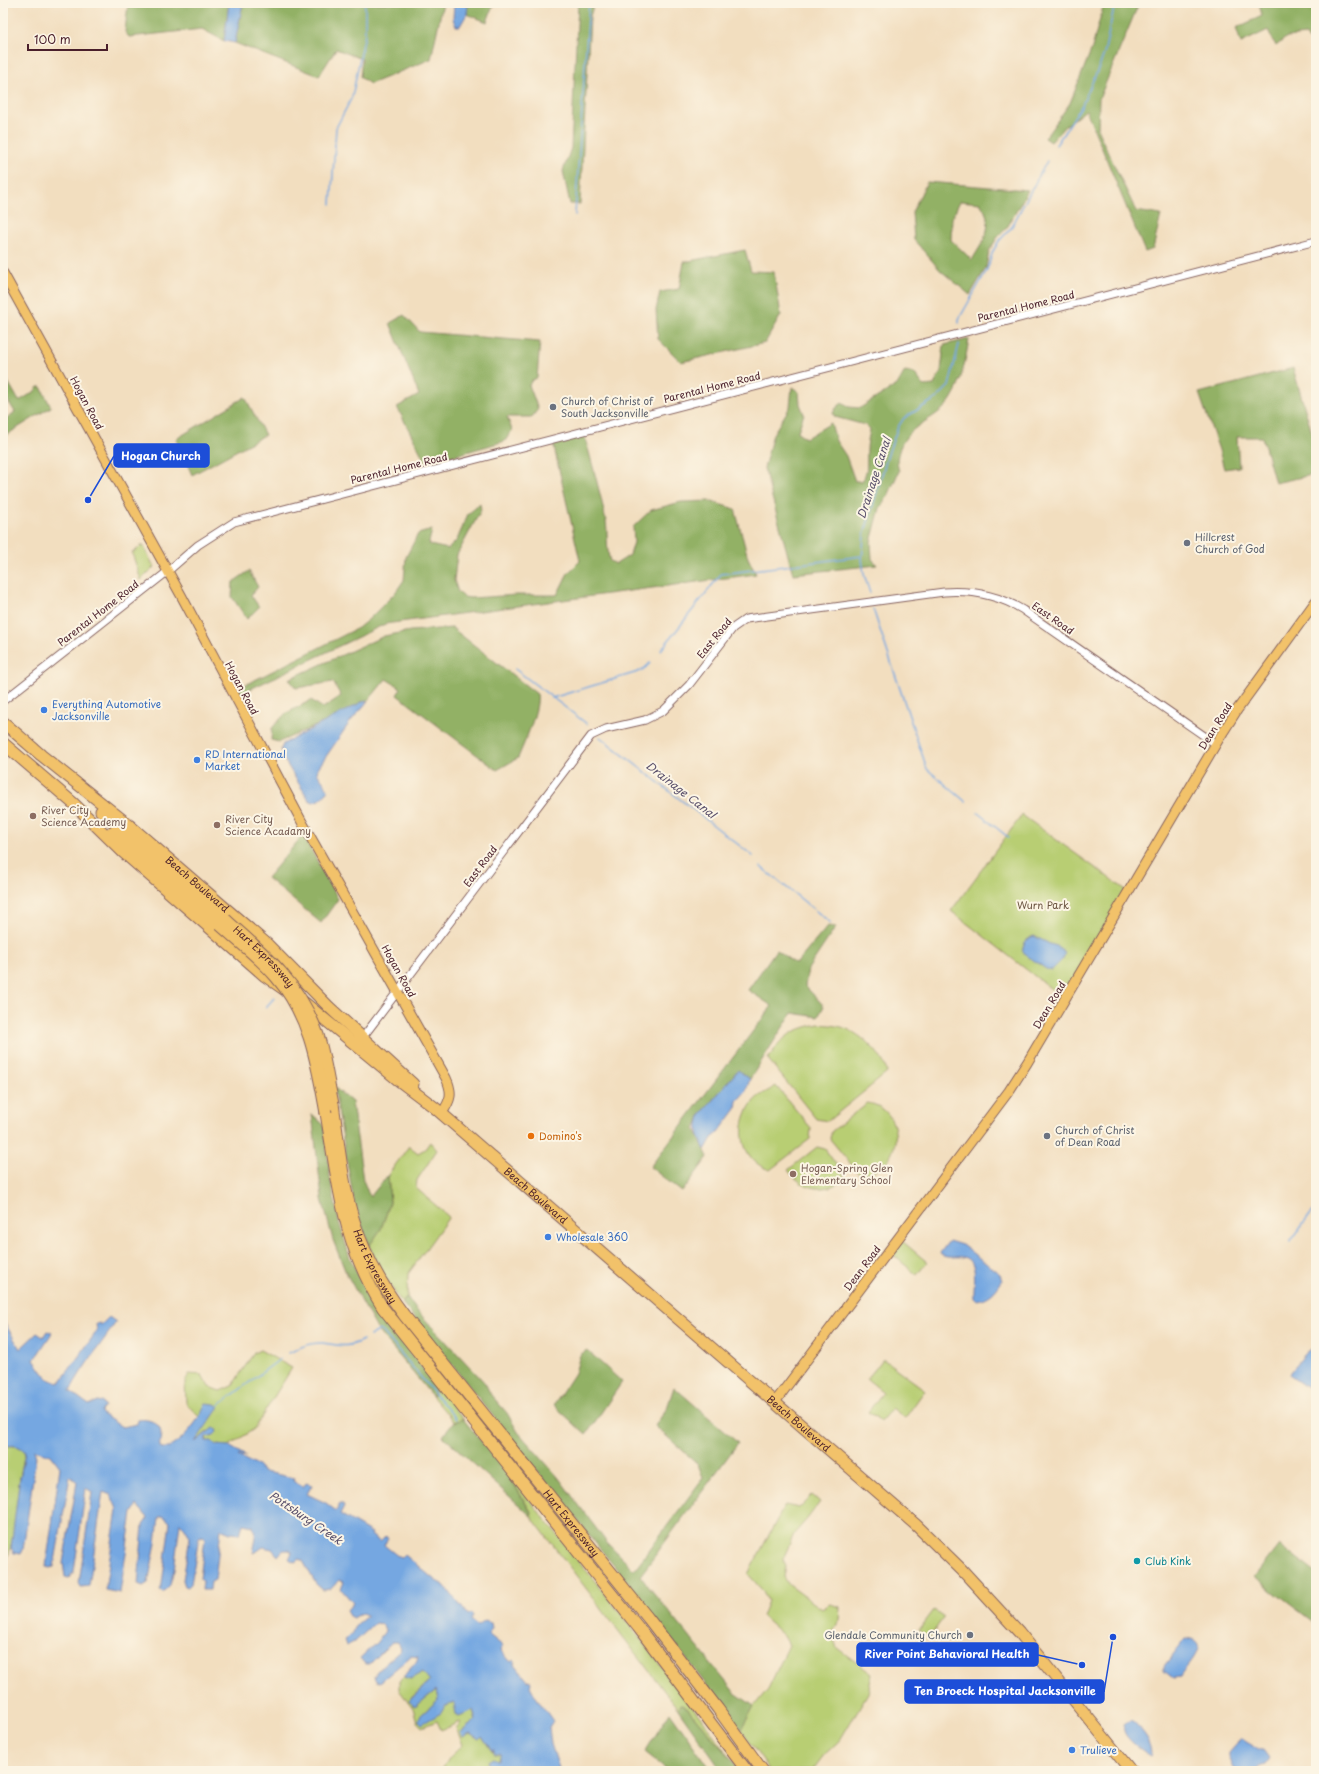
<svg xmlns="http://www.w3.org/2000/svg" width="1319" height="1774" font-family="'Playpen Sans',sans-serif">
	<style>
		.green { fill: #b8ce73; stroke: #81764f }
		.forest { fill: #92b165; stroke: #6e6848; fill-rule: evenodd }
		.water { fill: #75a7e1; stroke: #606386 }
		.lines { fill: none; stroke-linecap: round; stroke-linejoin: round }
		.stream { stroke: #75a7e1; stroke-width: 1.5 }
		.minor-casing { stroke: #85625f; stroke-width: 9 }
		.major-casing { stroke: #85625f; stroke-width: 11 }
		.highway-casing { stroke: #85625f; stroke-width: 13 }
		.minor { stroke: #fff; stroke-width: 7 }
		.major { stroke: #f2c26a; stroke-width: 9 }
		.highway { stroke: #f2c26a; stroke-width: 11 }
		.highway-bridge-casing { stroke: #85625f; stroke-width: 13; stroke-linecap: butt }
		.highway-bridge { stroke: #f2c26a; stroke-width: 11 }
		.worship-dot { fill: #6b7280; stroke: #fcf5e5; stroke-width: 1.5 }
		.shop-dot { fill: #3f7fe0; stroke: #fcf5e5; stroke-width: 1.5 }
		.education-dot { fill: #8d6e63; stroke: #fcf5e5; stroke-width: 1.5 }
		.food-dot { fill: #e8710a; stroke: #fcf5e5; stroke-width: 1.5 }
		.culture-dot { fill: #0f9aa8; stroke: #fcf5e5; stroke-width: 1.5 }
		.labels { text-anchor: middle; stroke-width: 4; stroke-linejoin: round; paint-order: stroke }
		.street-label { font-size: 10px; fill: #4a1f2b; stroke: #fcf5e5 }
		.worship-label { font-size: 10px; fill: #5b616d; stroke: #fcf5e5; text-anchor: start }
		.shop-label { font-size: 10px; fill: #366cbe; stroke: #fcf5e5; text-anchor: start }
		.education-label { font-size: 10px; fill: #785e54; stroke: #fcf5e5; text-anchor: start }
		.park-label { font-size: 10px; fill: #6b5441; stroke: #fcf5e5 }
		.food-label { font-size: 10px; fill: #c56008; stroke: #fcf5e5; text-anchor: start }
		.culture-label { font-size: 10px; fill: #0d838f; stroke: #fcf5e5; text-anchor: start }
		.water-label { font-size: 11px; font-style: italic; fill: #594f6b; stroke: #fcf5e5 }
		.leader { fill: none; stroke: #1d4ed8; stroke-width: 1.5 }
		.callout-dot { fill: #1d4ed8; stroke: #fcf5e5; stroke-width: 1.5 }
		.callout { fill: #1d4ed8; stroke: #1d4ed8; stroke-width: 1.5 }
		.callout-label { font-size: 11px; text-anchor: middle; font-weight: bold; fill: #fff }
	</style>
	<rect width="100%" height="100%" fill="#fcf5e5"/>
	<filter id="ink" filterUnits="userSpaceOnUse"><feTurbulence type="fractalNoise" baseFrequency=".025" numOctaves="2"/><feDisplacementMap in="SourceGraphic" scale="8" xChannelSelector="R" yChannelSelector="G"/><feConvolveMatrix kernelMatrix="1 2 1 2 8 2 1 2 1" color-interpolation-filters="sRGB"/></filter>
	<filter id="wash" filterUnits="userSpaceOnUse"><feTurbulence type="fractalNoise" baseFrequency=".012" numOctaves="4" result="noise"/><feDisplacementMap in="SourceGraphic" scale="16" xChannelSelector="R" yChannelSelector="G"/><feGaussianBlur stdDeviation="0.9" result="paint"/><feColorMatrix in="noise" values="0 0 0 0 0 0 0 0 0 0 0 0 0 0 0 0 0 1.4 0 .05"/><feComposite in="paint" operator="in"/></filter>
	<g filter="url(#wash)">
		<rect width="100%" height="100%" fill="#f2debf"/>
		<path class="green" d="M143 545 154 567 141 580 132 553Z
			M1022 815 1126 890 1063 998 951 911Z
			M819 1024C828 1025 838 1025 847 1029 863 1036 884 1055 887 1073L828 1121 816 1119 768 1059C783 1036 792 1029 819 1024Z
			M776 1086 811 1128 810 1139 770 1170C740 1161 735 1125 753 1102 758 1095 769 1091 776 1086Z
			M867 1103C902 1107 905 1157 874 1171 870 1173 864 1173 859 1174L830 1139 831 1132Z
			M430 1142 437 1150 417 1180 416 1188 449 1217 408 1274 407 1297 402 1303 384 1276 369 1246 381 1229 390 1203 388 1175 409 1146 418 1153 425 1149Z
			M817 1147 825 1149 845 1177C834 1190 812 1192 799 1181 795 1178 791 1174 788 1170Z
			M902 1241 927 1262 917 1275 892 1254Z
			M260 1350 292 1368 254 1429 229 1446 216 1445 207 1441 206 1437 214 1435 208 1431 194 1443 204 1407 199 1417 186 1403 185 1382 189 1374 202 1375 209 1387 220 1391 232 1386 254 1353Z
			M883 1359 925 1390 905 1418 892 1408 881 1421 868 1412 883 1392 867 1379Z
			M437 1386 463 1419 454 1422 433 1397Z
			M3 1441 8 1446C15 1445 21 1446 25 1452L19 1483 14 1534 7 1561 3 1562Z
			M506 1471C583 1566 660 1661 732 1760L684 1705 680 1704 678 1709 530 1515 532 1513 530 1510Z
			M812 1495 820 1502 807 1519 794 1534 783 1559 786 1567 784 1577 789 1585 822 1609 830 1604 840 1607 839 1620 832 1634 837 1648 872 1674 868 1693 840 1740 824 1755 812 1771H770L741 1730 754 1706 768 1689 789 1645 784 1636 762 1616 768 1601 763 1591 748 1574 785 1505 799 1508Z
			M934 1610 944 1617 929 1638 919 1630Z
			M423 1671 430 1681 411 1698 415 1707 436 1690 438 1700 420 1716 441 1713 444 1706 455 1703 456 1714 473 1710 476 1720 460 1733H470L479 1739 482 1736 491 1750 501 1753 492 1771H441L450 1757 463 1745 456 1728 461 1723 460 1722 441 1730 437 1721 422 1727 417 1722 413 1708 399 1690V1681L404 1677 410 1679Z"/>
		<path class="forest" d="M128 3H229L224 41 202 29 129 37 125 32Z
			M243 3H443L431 59 370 84 360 77 362 59 336 49 319 76 235 43Z
			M468 3H494L487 22 467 14Z
			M578 3H594L590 16 580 204H570L563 171 571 148Z
			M1104 3H1139L1099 99 1098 131 1136 211 1161 215 1153 249 1145 252 1086 110 1064 127 1051 142 1045 138 1070 103 1092 48Z
			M1259 3H1316V53L1306 35 1287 37 1276 46 1268 30 1241 43 1236 28 1262 16Z
			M927 182 1028 190 1008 226 997 238 989 251 986 268 970 295 940 270 914 240 912 212ZM960 201 980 203C996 225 984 240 972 260L951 240 952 218Z
			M745 250 751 271 774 272 781 315 765 343 681 362 658 339 656 310 660 292 679 289 684 262Z
			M404 315 420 332 540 342 537 378 532 380 529 385 538 409 532 417H507L512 430 505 441 432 462 425 461 397 407 419 395 390 323Z
			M969 339C966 356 962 383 952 398 939 420 910 422 900 448 897 458 896 461 899 471L888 496 880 508 871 542 872 559 877 565 793 574 764 468 773 434 790 407 792 387 799 392 800 404 804 414 798 431 800 435 806 438 831 423 836 441 846 456 855 481H862C869 471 866 461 867 450 867 443 869 436 870 430L865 425 835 417 833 413 836 408 842 403 849 407 860 408 897 385 905 371 914 373 924 386 934 385 941 371 944 345Z
			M1293 368 1316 447V474L1275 483 1262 437H1237L1239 467 1224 469 1219 450 1199 393Z
			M3 373 19 401 34 392 38 387H41L51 407 3 437V421L15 412 3 393Z
			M245 397 265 435 192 475 176 439Z
			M584 434C592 463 600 491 606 521 608 534 606 548 610 561L616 564 630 555 634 542 633 527 651 510 681 502 709 501 735 509 748 558 756 574 385 624 238 695 235 690 358 628 369 619 395 593 404 580 406 557 418 534 432 530 429 542 430 545 448 549 457 540 468 514 480 504 481 510 457 555 454 580 458 592 464 597 471 598 517 595H557L568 573 580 561 553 443Z
			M249 571 258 587 251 595 259 607 247 619 232 597 233 582Z
			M452 628 537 694C540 709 524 743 518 758L497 770 397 695 401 688 386 679 368 701 362 702 327 721 279 742 271 740 272 728 285 714 311 700 323 708 341 696 333 682 296 688 289 679 384 636 410 631Z
			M303 835 338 899 321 923 267 878Z
			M828 926 836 927 808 969 805 986 824 1006 818 1017 792 1013 750 1079 738 1070 701 1114 695 1129 708 1157 682 1192 650 1167 772 1006 748 990 776 950 796 964Z
			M334 1087 352 1102 363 1180 370 1197 388 1175 390 1203 381 1229 369 1246 354 1202Z
			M312 1114 324 1125 330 1177 339 1222 350 1258 366 1291 384 1320 437 1386 433 1397 377 1329 346 1273 333 1240 322 1199Z
			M407 1297 418 1312 485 1383 491 1395 507 1413 518 1432 558 1477 607 1543 634 1570 703 1478 698 1464 655 1426 667 1408 674 1387 738 1443 640 1576 735 1693 754 1706 741 1730 627 1582 402 1303Z
			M587 1350 622 1382 586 1435 554 1405 575 1373 580 1355Z
			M463 1419 506 1471 532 1514 530 1515 443 1436 454 1422Z
			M1279 1545 1316 1574V1624L1254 1577Z
			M680 1704 684 1705 732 1760 740 1771H722L678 1709Z
			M670 1712 711 1771H669L645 1752Z"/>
		<path class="water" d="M229 3H243L235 43 224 41Z
			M454 3H468L467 14 460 26H456L453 19Z
			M368 701 350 722 318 768 317 773 328 789C325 797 321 800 313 802L309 800 283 758 281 749 283 744 362 702Z
			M1034 936 1050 944 1057 946 1065 952 1063 959 1052 970 1046 969 1023 953C1021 945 1027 938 1034 936Z
			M738 1070 750 1079 746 1091 737 1101 736 1109 718 1133 712 1138 705 1150C698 1135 695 1129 701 1114Z
			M949 1241 962 1245 1000 1274 1002 1281C995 1292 989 1299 976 1300L974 1298C973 1286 980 1259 963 1257 955 1256 948 1259 941 1255L940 1253Z
			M109 1317 116 1322C101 1345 83 1366 70 1391L89 1405 98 1401 102 1402 105 1407 101 1411 102 1414 122 1427 137 1424 138 1420C147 1418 160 1422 161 1433 161 1438 159 1442 160 1447 171 1454 193 1427 199 1417 202 1413 203 1408 206 1403L215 1404 218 1406V1409L195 1442 213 1428 216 1429 217 1432 214 1435 206 1437V1441H212L216 1445 229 1446 246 1456H238L258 1466 263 1472C274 1473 283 1476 294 1478L293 1481 303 1487 306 1483 312 1485 307 1494 326 1503 336 1511 340 1504H343L344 1506 340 1514 372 1533 371 1535 380 1542 386 1536 388 1539 384 1545 399 1557 402 1558 405 1555 436 1581 444 1585 468 1615 471 1613 473 1616 471 1620 478 1626 485 1621 491 1623 492 1628 488 1634 503 1646 500 1650 511 1662 513 1660 515 1662 514 1664 528 1681 530 1680 531 1683 530 1686C536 1699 545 1709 553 1721L549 1727 551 1744 560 1771H492L488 1761 493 1758 498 1760 501 1753H494V1750H491L482 1736 479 1739 470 1733 463 1737 460 1733 476 1720 473 1710 459 1716 456 1714 454 1703 445 1706 441 1713 422 1724 418 1720 420 1716 438 1700 436 1690 415 1707 409 1701 430 1681 423 1672 410 1679 404 1677C407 1669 416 1666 418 1657L411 1656 380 1682 376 1681 374 1677 377 1671 401 1650 398 1642H392L370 1664H365L360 1658 377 1642 385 1631 382 1624 375 1623 356 1641 346 1646 344 1640 353 1633 356 1625 367 1616 363 1613 353 1618 349 1616 346 1611 353 1603 341 1589 344 1582 339 1580 331 1589 323 1590 316 1584 303 1561 299 1559 295 1562 289 1559 292 1552 289 1550H283L278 1556 272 1549 263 1547 256 1552 253 1553 256 1538 253 1526 243 1524 240 1534 230 1533 221 1529 215 1580 211 1582 210 1590H202L203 1581 200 1579 205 1538 202 1536 199 1537 191 1584 188 1587 185 1586 183 1580 190 1537 185 1528 180 1523 174 1570 170 1585 163 1592 160 1590 162 1584 170 1522 163 1516 159 1517 156 1543 148 1583 143 1586 138 1584 143 1525 148 1518 137 1505 132 1513 120 1593 105 1590 117 1509 111 1495 103 1492 89 1586 81 1587 79 1583 92 1492 86 1488 74 1571 69 1578 65 1577 63 1563 77 1482 70 1476 54 1567 49 1568 46 1566 60 1467 51 1455 34 1450 36 1457 23 1550 21 1554 14 1553 11 1548 19 1483 25 1452C21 1446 14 1445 8 1446L3 1441V1430L5 1431 7 1427 3 1420V1320L20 1349 37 1333 43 1337 47 1331 52 1333 34 1360 47 1378 58 1383 61 1381 97 1331 96 1324 100 1323 101 1325Z
			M1314 1347H1316V1397L1310 1390 1289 1375 1290 1372 1306 1353Z
			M1186 1638C1214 1641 1186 1666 1180 1677L1173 1678 1164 1671V1666Z
			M1130 1720 1134 1722C1143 1732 1152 1741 1152 1755L1151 1756C1143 1751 1120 1737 1124 1725Z
			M1242 1738 1260 1750H1263L1269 1758 1265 1764 1259 1766 1255 1771H1235L1229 1757V1753L1237 1744 1239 1740Z"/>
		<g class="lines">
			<path class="stream" d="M1056 145 1082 105 1099 67 1104 54 1115 3
				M331 204 336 128 352 97 365 34V3
				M575 215 589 3
				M959 323V319L987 270 993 251 999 241 1011 228 1047 161
				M870 593 864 574 862 559 864 535 889 451 898 427 904 418 937 398 949 386 959 344
				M873 609 927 769 966 802
				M661 650 721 574 862 556
				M515 669 587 724
				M552 698 638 672 644 669 650 663
				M600 737 753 856
				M978 813 1008 837
				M761 867 831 923
				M266 1007 274 998
				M1290 1242 1316 1207
				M370 1336 380 1330 383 1332 456 1419
				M289 1353C299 1348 310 1342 322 1343 339 1345 346 1349 363 1340
				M218 1406 280 1359"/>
		</g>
	</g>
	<g filter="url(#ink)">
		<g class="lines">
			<defs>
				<path id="minor" d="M3 701 167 572 198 545 234 522 1316 241
					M360 1041 591 736 606 729 645 720 663 711 689 685 733 628 746 619 944 592C972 590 998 595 1023 610L1216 744"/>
				<path id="major" d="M3 273 181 595 302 822 446 1078C453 1093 451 1100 442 1113
					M775 1402 1009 1091 1027 1063 1220 737 1237 710 1316 601"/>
				<g id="highway">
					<path id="s1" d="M3 722 41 755 129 825 268 945 329 1007 413 1084"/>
					<path d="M3 743 73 803 123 852 265 976 285 990"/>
					<path d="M101 811 225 919"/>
					<path d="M112 833 220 925"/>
					<path id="s2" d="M300 999 397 1079 434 1107 916 1525 962 1570 1019 1632 1131 1771"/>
					<path id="s3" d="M333 1104C339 1143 342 1184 354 1221 365 1256 382 1286 404 1315L648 1618 718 1709 763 1771"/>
					<path d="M326 1113C338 1184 343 1245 383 1308L638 1627 747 1771"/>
				</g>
			</defs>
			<use href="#minor" class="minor-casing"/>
			<use href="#major" class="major-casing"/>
			<use href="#highway" class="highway-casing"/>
			<use href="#minor" class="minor"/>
			<use href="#major" class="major"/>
			<use href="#highway" class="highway"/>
			<defs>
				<g id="highway-bridge">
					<path id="s4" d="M225 919C265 954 300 983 318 1035 325 1057 328 1081 333 1104"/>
					<path d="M220 925C239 942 260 958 276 977 310 1016 317 1064 326 1113"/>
				</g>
			</defs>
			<use href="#highway-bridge" class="highway-bridge-casing"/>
			<use href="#highway-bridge" class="highway-bridge"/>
		</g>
	</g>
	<g class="worship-dot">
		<circle cx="553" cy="407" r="4"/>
		<circle cx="1187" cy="543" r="4"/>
		<circle cx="1047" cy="1136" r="4"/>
		<circle cx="970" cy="1635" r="4"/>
	</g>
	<g class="shop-dot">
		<circle cx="44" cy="710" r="4"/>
		<circle cx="197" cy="760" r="4"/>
		<circle cx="548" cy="1237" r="4"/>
		<circle cx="1072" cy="1750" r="4"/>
	</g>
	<g class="education-dot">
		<circle cx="33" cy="816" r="4"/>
		<circle cx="217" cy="825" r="4"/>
		<circle cx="793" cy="1174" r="4"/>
	</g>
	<circle class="food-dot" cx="531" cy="1136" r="4"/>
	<circle class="culture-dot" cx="1137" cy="1561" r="4"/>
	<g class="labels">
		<g class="street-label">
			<text transform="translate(1026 306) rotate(-14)" y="4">Parental Home Road</text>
			<text transform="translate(712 387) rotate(-14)" y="4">Parental Home Road</text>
			<text transform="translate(87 403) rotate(62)" y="4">Hogan Road</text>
			<text transform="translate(399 468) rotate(-14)" y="4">Parental Home Road</text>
			<text transform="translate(98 613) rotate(-38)" y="4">Parental Home Road</text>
			<text transform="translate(1053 618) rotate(35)" y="4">East Road</text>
			<text transform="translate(714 638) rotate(-51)" y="4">East Road</text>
			<text transform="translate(242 688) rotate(62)" y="4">Hogan Road</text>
			<text transform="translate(1215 726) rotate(-58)" y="4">Dean Road</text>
			<text transform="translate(480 866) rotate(-53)" y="4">East Road</text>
			<text dy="4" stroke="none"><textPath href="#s1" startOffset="253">Beach Boulevard</textPath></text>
			<text dy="4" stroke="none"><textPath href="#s4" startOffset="54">Hart Expressway</textPath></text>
			<text transform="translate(399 971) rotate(61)" y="4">Hogan Road</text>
			<text transform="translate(1049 1005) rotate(-59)" y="4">Dean Road</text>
			<text dy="4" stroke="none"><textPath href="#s2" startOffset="307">Beach Boulevard</textPath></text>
			<text dy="4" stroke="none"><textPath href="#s3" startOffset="169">Hart Expressway</textPath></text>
			<text transform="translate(862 1268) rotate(-53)" y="4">Dean Road</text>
			<text dy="4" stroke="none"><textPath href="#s2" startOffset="655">Beach Boulevard</textPath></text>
			<text dy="4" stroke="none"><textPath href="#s3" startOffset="493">Hart Expressway</textPath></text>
		</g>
		<g class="worship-label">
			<text x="561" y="405">Church of Christ of<tspan x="561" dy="12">South Jacksonville</tspan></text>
			<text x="1195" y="541">Hillcrest<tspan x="1195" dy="12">Church of God</tspan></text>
			<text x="1055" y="1134">Church of Christ<tspan x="1055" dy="12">of Dean Road</tspan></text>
			<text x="962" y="1639" text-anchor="end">Glendale Community Church</text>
		</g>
		<g class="shop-label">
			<text x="52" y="708">Everything Automotive<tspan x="52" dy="12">Jacksonville</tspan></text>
			<text x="205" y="758">RD International<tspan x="205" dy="12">Market</tspan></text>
			<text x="556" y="1241">Wholesale 360</text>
			<text x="1080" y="1754">Trulieve</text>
		</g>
		<g class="education-label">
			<text x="41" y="814">River City<tspan x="41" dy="12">Science Academy</tspan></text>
			<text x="225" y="823">River City<tspan x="225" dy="12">Science Acadamy</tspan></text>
			<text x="801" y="1172">Hogan-Spring Glen<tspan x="801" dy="12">Elementary School</tspan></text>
		</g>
		<g class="park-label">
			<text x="1043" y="909">Wurn Park</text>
		</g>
		<g class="food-label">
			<text x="539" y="1140">Domino's</text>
		</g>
		<g class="culture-label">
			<text x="1145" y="1565">Club Kink</text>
		</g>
		<g class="water-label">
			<text transform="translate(874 478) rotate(-72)" y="4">Drainage Canal</text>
			<text transform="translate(681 790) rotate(38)" y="4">Drainage Canal</text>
			<text transform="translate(306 1518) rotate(34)" y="4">Pottsburg Creek</text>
		</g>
	</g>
	<path class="leader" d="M88 500L114 456M1082 1665L1038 1655M1113 1637L1104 1692"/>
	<g class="callout-dot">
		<circle cx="88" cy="500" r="4"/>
		<circle cx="1082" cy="1665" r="4"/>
		<circle cx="1113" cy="1637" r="4"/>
	</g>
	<g class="callout">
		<rect x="114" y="444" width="95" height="23" rx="4"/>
		<rect x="857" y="1643" width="181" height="23" rx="4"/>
		<rect x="905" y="1680" width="199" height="23" rx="4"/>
	</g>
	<g class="callout-label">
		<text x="161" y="460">Hogan Church</text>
		<text x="947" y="1658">River Point Behavioral Health</text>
		<text x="1005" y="1695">Ten Broeck Hospital Jacksonville</text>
	</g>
	<rect width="1319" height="1774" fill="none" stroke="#fcf5e5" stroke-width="16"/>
	<path d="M28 44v6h79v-6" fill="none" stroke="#4a1f2b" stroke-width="2"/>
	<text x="34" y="44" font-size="12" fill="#4a1f2b" stroke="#fcf5e5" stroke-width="3" paint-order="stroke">100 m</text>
</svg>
